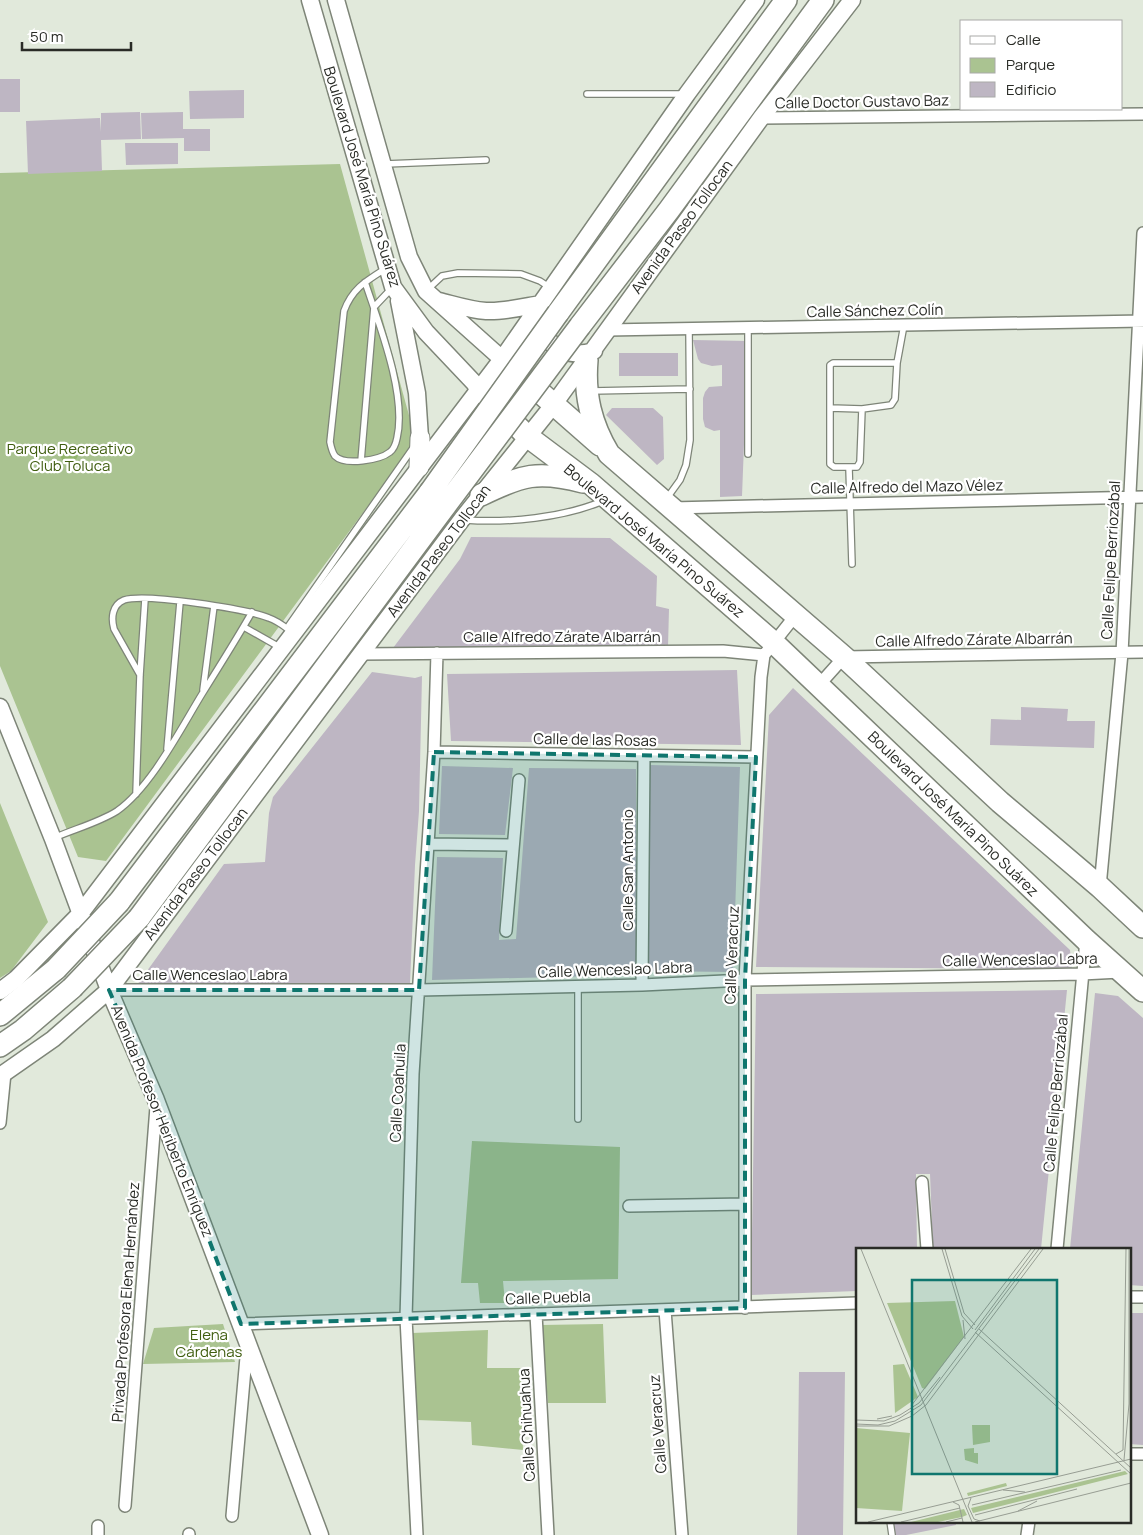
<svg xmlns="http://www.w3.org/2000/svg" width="1143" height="1535" font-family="Manrope,sans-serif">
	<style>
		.green { fill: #aac391 }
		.water { fill: #93b66d }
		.building { fill: #beb6c3 }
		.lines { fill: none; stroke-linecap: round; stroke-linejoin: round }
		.lane-casing { stroke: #7e8578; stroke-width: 8 }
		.street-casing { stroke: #7e8578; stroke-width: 14 }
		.secondary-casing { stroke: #7e8578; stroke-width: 19 }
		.primary-casing { stroke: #7e8578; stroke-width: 21 }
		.highway-casing { stroke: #7e8578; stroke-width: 24 }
		.lane { stroke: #fff; stroke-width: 5.5 }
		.street { stroke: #fff; stroke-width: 11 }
		.secondary { stroke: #fff; stroke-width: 16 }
		.primary { stroke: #fff; stroke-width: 19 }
		.highway { stroke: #fff; stroke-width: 21 }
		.highway-bridge-casing { stroke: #7e8578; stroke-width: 24; stroke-linecap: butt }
		.highway-bridge { stroke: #fff; stroke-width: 21 }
		.marked { fill: #0f766e; fill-opacity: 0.2; stroke: #0f766e; stroke-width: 4; stroke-dasharray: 10 6; stroke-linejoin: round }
		.labels { text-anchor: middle; stroke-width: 4.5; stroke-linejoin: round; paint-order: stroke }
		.street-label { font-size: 15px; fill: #292b26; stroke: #fff }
		.park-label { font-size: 15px; fill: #405e10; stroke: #fff }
		.inset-road { fill: none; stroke: #979d93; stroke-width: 1 }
		.view { fill: #0f766e; fill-opacity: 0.15; stroke: #0f766e; stroke-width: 2.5 }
		.inset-edge { fill: none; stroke: #292b26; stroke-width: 2.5 }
	</style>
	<rect width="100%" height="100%" fill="#e1e9db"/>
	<path class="green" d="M340 164 410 419V449L106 861 78 857 0 666V173Z
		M0 803 48 922 11 971 0 978Z
		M472 1141 620 1147 618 1279 503 1281 505 1303H480L478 1283H461Z
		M223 1324 235 1362 143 1364 154 1328Z
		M603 1324 606 1403H548L541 1325Z
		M488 1330 487 1368H521L523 1450 472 1445 471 1422 417 1420 412 1333Z"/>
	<path class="water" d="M60 454a9 9 0 1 1 18 0a9 9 0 1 1-18 0Z"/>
	<path class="building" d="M0 79H20V112H0Z
		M244 90V118L190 119 189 91Z
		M140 112 141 139 101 140 102 171 28 174 26 121 100 118 101 132V113Z
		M183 112V129H210V151H184V138L142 139 141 113Z
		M125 143H178V164L126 165Z
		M693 340 748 341 742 496 720 497V430L714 431 705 427 703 419V398L705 392 709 387 722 386V365L712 366 701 363 698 359Z
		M619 353H678V376H619Z
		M612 408H653L663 417 664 459 657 465 606 415Z
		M471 537 610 538 657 576 656 606 669 609 668 647 393 648 460 559Z
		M737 670 741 745 451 741 447 674Z
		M372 672 415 678 422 676 419 811 415 865 410 983 134 989 224 864 265 862 269 813 273 797Z
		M793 688 1070 950 1072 969 756 967 769 715Z
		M1021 707 1068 709 1067 721H1095L1094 748 990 745 991 719 1021 720Z
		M649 765 740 767 733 972 645 971Z
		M442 766 513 768 505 835 439 834Z
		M529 768 636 769V975L432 980 437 857 503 858 499 940 516 939Z
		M1067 990 1041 1249H933L930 1174H916L917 1249H857V1291L751 1295 756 994Z
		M1095 993 1118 996 1143 1018V1286L1129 1285V1249H1070Z
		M1129 1313H1143V1445L1129 1444Z
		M799 1372H845L843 1535H797Z
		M892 1521H955L956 1525 906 1535H895Z"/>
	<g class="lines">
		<defs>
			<path id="lane" d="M587 94H685
				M385 164 486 160
				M365 282C379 324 407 395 397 438 396 443 394 449 390 452 380 460 345 466 335 456 332 452 331 447 330 442L344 311C352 289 366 281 385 269
				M427 290 442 276 458 273 521 274 540 281 549 287
				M591 391 690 389
				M830 408V464L834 467H857L860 462 862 409 891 405 895 399 897 363
				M862 409 830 408V365L833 363H897L904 325
				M748 454V328
				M361 461 374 307 392 288
				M849 468 852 564
				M667 498 680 480 686 465 690 440 689 329
				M465 520C509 523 562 518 603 501
				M244 627 281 648
				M287 628 413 448
				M140 675 114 629C111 618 112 605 124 600 145 593 247 609 269 618 278 621 285 627 292 632
				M203 690 214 606
				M167 749 180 602
				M136 794 140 675 145 599
				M54 838C74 829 98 823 117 811 151 787 180 730 202 694 219 667 236 640 252 612
				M578 986V1119
				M890 1521 892 1535"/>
			<path id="street" d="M761 118 1143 114
				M607 330 1143 321
				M672 508 1143 497
				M360 654 723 651 764 655
				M819 685 844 657 1143 652
				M434 752 756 757
				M428 844 513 845
				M1100 887 1122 653 1143 233
				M506 931 519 780
				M642 985 644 755
				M109 990H419L642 985 745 980 1082 974 1120 972
				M0 1123 5 1073
				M922 1182 927 1249
				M629 1206 745 1204
				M1057 1249 1086 940
				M1129 1297H1143
				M745 1308V980L761 677 764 655 795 616
				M665 1310 682 1535
				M536 1314 548 1535
				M241 1324 857 1303
				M1129 1454H1143
				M125 1506 156 1107
				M232 1516 247 1346
				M98 1535V1526
				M189 1535V1534
				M417 1535 406 1318 413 1074 434 752 437 653
				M1027 1535 1029 1521"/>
			<path id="secondary" d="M310 0 393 287 426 332 479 388
				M336 0 409 257 426 291 502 359
				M399 301 417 393 420 438
				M439 301C455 305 470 310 486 311 504 312 523 307 540 304
				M542 324C547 350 570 358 594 351
				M0 707 53 839 109 990 156 1100 320 1535
				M0 991 16 979 80 914 502 359 687 94 756 0
				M0 1076 53 1039 109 990 462 519 554 404 761 118 852 0"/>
			<path id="primary" d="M419 467 420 438"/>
			<path id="highway" d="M558 313 786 0
				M580 326 669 210 823 0
				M502 359 600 445
				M587 360C584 395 591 424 609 454L844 657 1000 802 1100 887 1143 927
				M479 388 527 436 591 484 773 642 1086 940 1143 991
				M481 495C522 475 538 470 583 482
				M119 902 430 492
				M139 918 446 505
				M0 1015 56 969
				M0 1046 23 1030 72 988"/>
		</defs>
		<use href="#lane" class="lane-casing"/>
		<use href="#street" class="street-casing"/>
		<use href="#secondary" class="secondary-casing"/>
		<use href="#primary" class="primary-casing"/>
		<use href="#highway" class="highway-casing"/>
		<use href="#lane" class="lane"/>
		<use href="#street" class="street"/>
		<use href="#secondary" class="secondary"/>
		<use href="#primary" class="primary"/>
		<use href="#highway" class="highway"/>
		<defs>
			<path id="highway-bridge" d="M430 492 558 313
				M446 505 580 326
				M56 969 119 902
				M72 988 139 918"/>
		</defs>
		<use href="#highway-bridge" class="highway-bridge-casing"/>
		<use href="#highway-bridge" class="highway-bridge"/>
	</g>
	<path class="marked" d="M434 752 756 757 745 980V1308L241 1324 156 1100 109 990H419Z"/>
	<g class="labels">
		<g class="street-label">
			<text transform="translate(862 102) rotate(-1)" y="5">Calle Doctor Gustavo Baz</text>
			<text transform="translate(362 177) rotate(73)" y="5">Boulevard José María Pino Suárez</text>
			<text transform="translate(682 227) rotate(-54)" y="5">Avenida Paseo Tollocan</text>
			<text transform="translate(875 311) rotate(-1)" y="5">Calle Sánchez Colín</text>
			<text transform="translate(907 487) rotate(-1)" y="5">Calle Alfredo del Mazo Vélez</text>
			<text transform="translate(654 541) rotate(40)" y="5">Boulevard José María Pino Suárez</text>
			<text transform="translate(439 551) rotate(-53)" y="5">Avenida Paseo Tollocan</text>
			<text transform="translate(1111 560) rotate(-87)" y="5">Calle Felipe Berriozábal</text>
			<text x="562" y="642">Calle Alfredo Zárate Albarrán</text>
			<text transform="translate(974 640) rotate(-1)" y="5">Calle Alfredo Zárate Albarrán</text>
			<text transform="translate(595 740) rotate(1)" y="5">Calle de las Rosas</text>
			<text transform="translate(953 814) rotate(44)" y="5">Boulevard José María Pino Suárez</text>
			<text transform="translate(628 870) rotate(-90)" y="5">Calle San Antonio</text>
			<text transform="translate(196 874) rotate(-53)" y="5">Avenida Paseo Tollocan</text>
			<text transform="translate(732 955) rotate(-88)" y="5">Calle Veracruz</text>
			<text transform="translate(1020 960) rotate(-1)" y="5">Calle Wenceslao Labra</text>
			<text transform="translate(615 970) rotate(-2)" y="5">Calle Wenceslao Labra</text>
			<text x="210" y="980">Calle Wenceslao Labra</text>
			<text transform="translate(398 1093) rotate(-87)" y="5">Calle Coahuila</text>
			<text transform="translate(1056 1093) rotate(-85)" y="5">Calle Felipe Berriozábal</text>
			<text transform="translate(162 1121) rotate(68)" y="5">Avenida Profesor Heriberto Enríquez</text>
			<text transform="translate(548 1298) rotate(-2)" y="5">Calle Puebla</text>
			<text transform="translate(126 1302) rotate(-86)" y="5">Privada Profesora Elena Hernández</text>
			<text transform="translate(658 1424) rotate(-94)" y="5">Calle Veracruz</text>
			<text transform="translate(527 1425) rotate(-93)" y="5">Calle Chihuahua</text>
		</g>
		<g class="park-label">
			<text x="70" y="454">Parque Recreativo<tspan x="70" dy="17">Club Toluca</tspan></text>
			<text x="209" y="1340">Elena<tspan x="209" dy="17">Cárdenas</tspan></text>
		</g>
	</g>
	<g transform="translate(856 1248)">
		<rect width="275" height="275" fill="#e1e9db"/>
		<path d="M99 53 108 89 69 141 66 140 31 55ZM48 116 62 149 39 165 37 117ZM116 177H134V194L117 197ZM0 180 54 185 46 263 0 260ZM118 200V205H122V216L109 212 108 201ZM269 223 272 226 117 265 115 260ZM150 235 151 238 112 248 111 245ZM108 261 111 267 106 269 82 274H55Z" fill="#aac391"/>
		<path class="inset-road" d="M5 1 116 274M86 1 106 68 117 81M89 1 108 65 119 77M107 72 109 91M123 81 275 220M119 82 179 1M119 84 275 226M55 158 175 1M21 171 36 168M0 172 28 173 44 167 63 155 84 129M0 176 22 177 39 173 65 157 183 1M0 178H33L56 168 70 157 187 1M260 206 267 202 270 1M268 212 273 156V1M147 242 169 244M115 250 112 258 118 271 124 273M97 254 103 257 107 274M116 257 265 222M162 263 181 253M119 267 221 241M12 274 275 211M45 274 104 260M90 274 106 270M119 274 275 235"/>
		<path class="view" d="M56 32H201V226H56Z"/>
		<rect width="275" height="275" class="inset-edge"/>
	</g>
	<rect x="960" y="20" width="162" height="90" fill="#ffffff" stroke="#a9aaa8"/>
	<rect x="970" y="36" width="25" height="8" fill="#ffffff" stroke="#a9aaa8"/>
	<text x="1006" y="45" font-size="15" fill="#292b26">Calle</text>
	<rect x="970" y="58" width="25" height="15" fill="#aac391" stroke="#a9aaa8"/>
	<text x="1006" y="70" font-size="15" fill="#292b26">Parque</text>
	<rect x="970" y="82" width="25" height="15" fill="#beb6c3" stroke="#a9aaa8"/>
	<text x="1006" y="95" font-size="15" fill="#292b26">Edificio</text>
	<path d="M22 42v8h109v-8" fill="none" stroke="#292b26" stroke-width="2.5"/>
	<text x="30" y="42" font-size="15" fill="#292b26" stroke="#ffffff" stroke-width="4" paint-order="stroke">50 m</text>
</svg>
